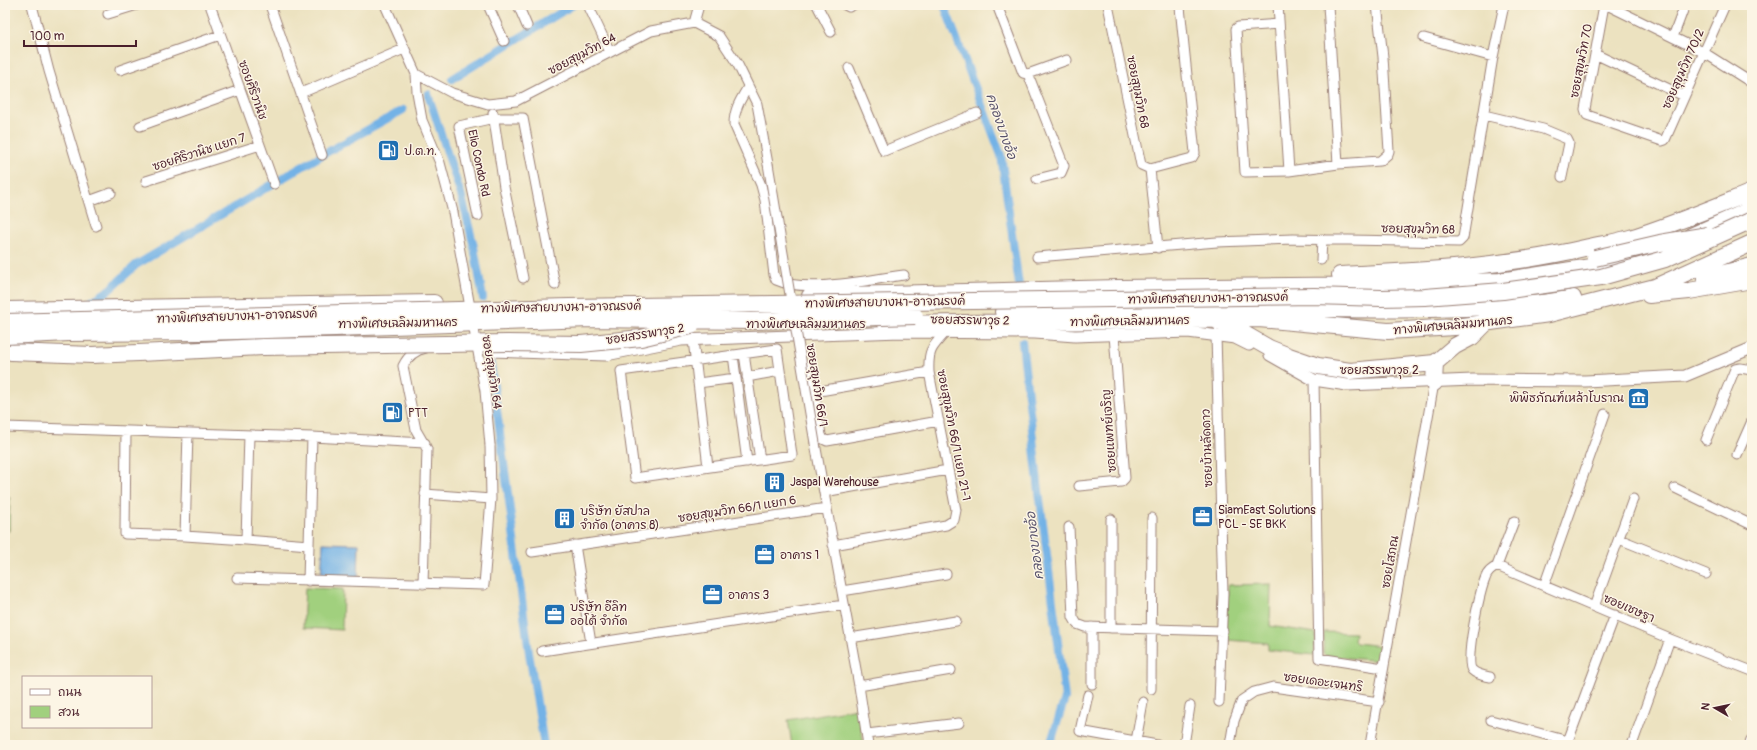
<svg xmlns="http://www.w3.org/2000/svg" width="1757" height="750" font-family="Pangolin,'Playpen Sans Thai',sans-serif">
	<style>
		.green { fill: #a1d07e; stroke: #767854 }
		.water { fill: #73b2e6; stroke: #5e6888 }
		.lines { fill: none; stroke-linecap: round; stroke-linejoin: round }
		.canal { stroke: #73b2e6; stroke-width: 8 }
		.minor-casing { stroke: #9b8076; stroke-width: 11 }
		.tertiary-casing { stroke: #9b8076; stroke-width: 13 }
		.secondary-casing { stroke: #9b8076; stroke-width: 14 }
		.motorway-casing { stroke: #9b8076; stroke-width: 18 }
		.minor { stroke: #fff; stroke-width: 9 }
		.tertiary { stroke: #fff; stroke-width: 11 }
		.secondary { stroke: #fff; stroke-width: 12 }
		.motorway { stroke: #fff; stroke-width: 16 }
		.minor-bridge-casing { stroke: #9b8076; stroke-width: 11; stroke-linecap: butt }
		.motorway-bridge-casing { stroke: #9b8076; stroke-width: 18; stroke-linecap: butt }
		.minor-bridge { stroke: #fff; stroke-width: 9 }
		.motorway-bridge { stroke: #fff; stroke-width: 16 }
		.labels { text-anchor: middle; stroke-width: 3; stroke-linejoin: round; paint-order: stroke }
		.street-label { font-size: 12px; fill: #4a1f2b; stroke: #fcf5e5 }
		.poi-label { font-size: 12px; fill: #4a1f2b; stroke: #fcf5e5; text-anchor: start }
		.water-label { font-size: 13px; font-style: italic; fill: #58526c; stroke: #fcf5e5 }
	</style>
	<rect width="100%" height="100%" fill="#fcf5e5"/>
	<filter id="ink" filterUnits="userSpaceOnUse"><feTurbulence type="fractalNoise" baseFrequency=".025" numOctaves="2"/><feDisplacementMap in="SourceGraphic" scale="8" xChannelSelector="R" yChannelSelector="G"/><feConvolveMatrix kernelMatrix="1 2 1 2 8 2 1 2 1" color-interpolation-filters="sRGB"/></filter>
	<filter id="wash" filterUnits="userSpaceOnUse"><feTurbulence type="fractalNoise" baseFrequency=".012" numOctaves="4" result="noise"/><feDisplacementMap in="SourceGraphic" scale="16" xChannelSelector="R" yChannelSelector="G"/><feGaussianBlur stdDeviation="0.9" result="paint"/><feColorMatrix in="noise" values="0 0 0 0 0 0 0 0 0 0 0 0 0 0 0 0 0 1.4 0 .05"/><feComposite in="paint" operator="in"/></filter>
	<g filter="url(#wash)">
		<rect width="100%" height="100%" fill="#ece2c0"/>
		<path class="green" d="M5 497 10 498 9 531H5Z
			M1271 584 1270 626 1316 633 1314 655 1268 650V643L1226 640 1228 585Z
			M305 588 343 589 342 630 303 628Z
			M1324 632 1355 633 1354 641 1356 643 1382 646 1381 661 1326 656 1323 653Z
			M858 708 864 745H792L788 720Z"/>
		<path class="water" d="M323 543 359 544 358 579 321 578Z"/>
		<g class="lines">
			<path class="canal" d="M944 5 1001 155 1019 285
				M452 79 573 5
				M428 94 462 198 474 247 483 298
				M87 304 108 291 136 265 322 155 403 110
				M1022 342 1039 491 1065 698 1050 745
				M490 357 529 653 544 745"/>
		</g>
	</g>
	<g filter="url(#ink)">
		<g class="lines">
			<defs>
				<path id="minor" d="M32 5 49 71 96 226
					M210 5 274 184
					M270 5 322 155
					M385 5 416 74 452 93 488 104 516 101 651 31 694 23
					M488 5 504 41
					M518 5 527 26
					M588 5 610 52
					M817 5 831 32
					M845 5 849 7 853 5
					M997 5 1023 73 1028 74 1067 60
					M1108 5 1141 165 1150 169 1158 248
					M1278 5 1289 171
					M1328 5 1338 164
					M1604 5 1585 109 1587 115 1662 141 1665 140 1725 5
					M1607 5 1703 52 1752 83
					M108 14 137 5
					M694 23 719 36 738 65 757 104 768 164
					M694 23 699 5
					M1279 24 1238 27 1236 29 1245 172 1289 171 1338 164 1380 161 1388 154 1389 151 1383 57 1377 5
					M1673 37 1685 5
					M1424 38 1493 57
					M1595 54 1684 96
					M849 68 884 151 977 113
					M120 70 220 35
					M416 74 417 92 422 120 440 163 453 212
					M1028 74 1064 166 1061 173 1037 179
					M748 87C741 99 734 109 734 124L761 185 765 200 774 275 776 280C806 294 871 279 904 275
					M301 93 404 49
					M493 113 504 187 523 278
					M1484 115 1543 129 1567 139 1569 143 1562 177
					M140 126 240 90
					M1150 169 1192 158 1195 153 1180 7
					M146 181 260 145
					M89 201 111 193
					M478 216 459 126 494 118H523L555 285
					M1037 257 1217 242 1293 239 1459 242 1463 238 1493 57 1504 5
					M1321 260 1322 239
					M1216 335 1223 594 1219 702
					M693 340 708 467
					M777 349 792 455 635 478 621 371Z
					M744 354 760 460
					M733 355 747 462
					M810 365 821 435 823 439 827 441 939 421
					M747 377 780 371
					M1314 380 1319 658 1383 668
					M698 383 736 378
					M814 392 929 372
					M5 427 312 437 425 443
					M126 431 125 534 185 536 188 433
					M1706 440 1735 369 1740 368 1752 370
					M815 443 859 686 868 745
					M1737 455 1752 421
					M1079 486 1121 482 1125 478 1114 335
					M1675 488 1752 525
					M824 492 948 470
					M425 494 491 499
					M1069 527 1073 617 1077 624 1085 627 1223 631
					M185 536 246 540 249 435
					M1619 539 1706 574
					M246 540 309 545
					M575 545 591 643
					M833 545 946 525 954 520 956 510 929 372C928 351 931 348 945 333
					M532 552 827 508
					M1497 566 1670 639 1752 671
					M237 578 484 585 491 499 490 445
					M308 581 312 437
					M423 584 427 449 416 430 403 366C408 356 415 350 426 348
					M1544 586 1605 414
					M842 591 946 574
					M1594 607 1633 499
					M1111 628V519
					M850 638 956 621
					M542 651 844 605
					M1490 677C1484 676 1477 675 1472 670 1464 661 1480 592 1485 579 1487 572 1492 569 1497 566L1514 521
					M1092 684V627
					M859 686 951 670
					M1151 689 1152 518
					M1088 695 1080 731 1157 745
					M1491 720 1568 741 1615 615
					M867 734 959 723
					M1136 741 1143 702
					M1184 745 1190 706
					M1230 745 1234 721 1242 700 1254 692 1273 687 1379 702
					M1370 745 1434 383
					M1632 745 1670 639"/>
				<path id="tertiary" d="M490 351 606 355 681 340 900 332 1035 333 1075 336 1188 332 1235 338 1249 345
					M1270 355 1314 380 1347 385 1473 380 1585 381 1685 376 1752 348"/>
				<path id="secondary" d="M1751 745 1752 741"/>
				<path id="motorway" d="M1691 236 1752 209
					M1340 275C1427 271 1504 267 1589 247 1603 244 1617 242 1630 238 1672 225 1712 208 1752 192
					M1705 278 1752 266
					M1649 295 1689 291 1752 280
					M810 296 1118 288 1388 285 1500 281 1597 266 1628 258
					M5 310 434 303
					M1003 312C1089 309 1175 306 1260 308 1329 309 1397 311 1465 308 1502 307 1538 305 1573 298
					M1219 322 1234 328 1269 348 1289 356 1318 366 1350 371 1435 363 1455 346 1472 337 1486 323
					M886 324 1259 319 1388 331 1455 327 1549 314 1655 287 1752 243
					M5 350 11 352 92 355 161 352
					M1434 383 1435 363"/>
			</defs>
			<use href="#minor" class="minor-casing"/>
			<use href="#tertiary" class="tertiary-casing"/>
			<use href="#secondary" class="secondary-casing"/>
			<use href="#motorway" class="motorway-casing"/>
			<use href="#minor" class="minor"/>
			<use href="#tertiary" class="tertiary"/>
			<use href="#secondary" class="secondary"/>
			<use href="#motorway" class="motorway"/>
			<defs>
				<path id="minor-bridge" d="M768 164 815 443
					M453 212 485 391 490 445"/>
				<path id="motorway-bridge" d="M1595 258 1660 243 1708 235
					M5 322 569 307 1314 296 1381 298 1425 297 1503 291 1601 277 1665 259 1752 220
					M5 336 69 333 202 332 335 328 590 319 752 321 915 316
					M161 352 263 347 507 343 581 344 641 338 691 326"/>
			</defs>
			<use href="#minor-bridge" class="minor-bridge-casing"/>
			<use href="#motorway-bridge" class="motorway-bridge-casing"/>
			<use href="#minor-bridge" class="minor-bridge"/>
			<use href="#motorway-bridge" class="motorway-bridge"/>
		</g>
	</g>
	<defs>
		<symbol id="fuel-square" viewBox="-11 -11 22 22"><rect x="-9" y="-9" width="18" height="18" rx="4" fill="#1f6fb2" stroke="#fcf5e5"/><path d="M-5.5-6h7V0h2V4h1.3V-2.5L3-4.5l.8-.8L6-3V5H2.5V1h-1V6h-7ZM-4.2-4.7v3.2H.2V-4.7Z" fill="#fff"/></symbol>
		<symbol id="museum-square" viewBox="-11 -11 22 22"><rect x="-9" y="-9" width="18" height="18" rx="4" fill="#1f6fb2" stroke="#fcf5e5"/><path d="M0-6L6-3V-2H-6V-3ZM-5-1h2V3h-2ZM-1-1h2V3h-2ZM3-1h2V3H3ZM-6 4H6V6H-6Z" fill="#fff"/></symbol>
		<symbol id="building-square" viewBox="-11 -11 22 22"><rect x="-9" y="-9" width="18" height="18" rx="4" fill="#1f6fb2" stroke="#fcf5e5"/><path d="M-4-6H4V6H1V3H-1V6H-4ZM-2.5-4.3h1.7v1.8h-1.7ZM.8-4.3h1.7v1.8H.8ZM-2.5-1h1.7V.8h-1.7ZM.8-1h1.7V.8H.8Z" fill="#fff"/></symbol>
		<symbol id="office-square" viewBox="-11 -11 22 22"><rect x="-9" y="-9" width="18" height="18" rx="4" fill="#1f6fb2" stroke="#fcf5e5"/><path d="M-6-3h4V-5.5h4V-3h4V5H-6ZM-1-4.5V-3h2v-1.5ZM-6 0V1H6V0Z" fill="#fff"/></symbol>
	</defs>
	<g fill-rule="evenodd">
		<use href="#fuel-square" x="376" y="138" width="25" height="25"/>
		<use href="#museum-square" x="1626" y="386" width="25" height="25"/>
		<use href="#fuel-square" x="380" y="400" width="25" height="25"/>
		<use href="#building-square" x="762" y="470" width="25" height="25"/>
		<use href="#office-square" x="1190" y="504" width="25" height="25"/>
		<use href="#building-square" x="552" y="506" width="25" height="25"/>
		<use href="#office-square" x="752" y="542" width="25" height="25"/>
		<use href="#office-square" x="700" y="582" width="25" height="25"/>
		<use href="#office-square" x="542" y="602" width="25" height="25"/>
	</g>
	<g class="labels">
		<g class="street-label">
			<text transform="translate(582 54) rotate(-28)" y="4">ซอยสุขุมวิท 64</text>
			<text transform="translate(1581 61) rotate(-79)" y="4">ซอยสุขุมวิท 70</text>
			<text transform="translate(1683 69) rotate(-66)" y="4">ซอยสุขุมวิท 70/2</text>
			<text transform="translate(253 90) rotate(70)" y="4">ซอยศิริวานิช</text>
			<text transform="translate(1138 92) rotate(79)" y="4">ซอยสุขุมวิท 68</text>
			<text transform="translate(199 152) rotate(-18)" y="4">ซอยศิริวานิช แยก 7</text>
			<text transform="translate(479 163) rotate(78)" y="4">Elio Condo Rd</text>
			<text transform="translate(1418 229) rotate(1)" y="4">ซอยสุขุมวิท 68</text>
			<text transform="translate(1208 298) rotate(-1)" y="4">ทางพิเศษสายบางนา-อาจณรงค์</text>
			<text transform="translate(885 302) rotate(-1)" y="4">ทางพิเศษสายบางนา-อาจณรงค์</text>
			<text transform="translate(561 307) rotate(-1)" y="4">ทางพิเศษสายบางนา-อาจณรงค์</text>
			<text transform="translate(237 316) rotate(-2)" y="4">ทางพิเศษสายบางนา-อาจณรงค์</text>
			<text transform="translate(970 320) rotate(1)" y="4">ซอยสรรพาวุธ 2</text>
			<text transform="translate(1130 321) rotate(-1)" y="4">ทางพิเศษเฉลิมมหานคร</text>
			<text transform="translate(398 323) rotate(-1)" y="4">ทางพิเศษเฉลิมมหานคร</text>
			<text x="806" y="328">ทางพิเศษเฉลิมมหานคร</text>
			<text transform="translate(1453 325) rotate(-5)" y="4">ทางพิเศษเฉลิมมหานคร</text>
			<text transform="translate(645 334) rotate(-9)" y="4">ซอยสรรพาวุธ 2</text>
			<text x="1379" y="374">ซอยสรรพาวุธ 2</text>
			<text transform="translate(492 372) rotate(81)" y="4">ซอยสุขุมวิท 64</text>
			<text transform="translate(817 385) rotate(81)" y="4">ซอยสุขุมวิท 66/1</text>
			<text transform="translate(1109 431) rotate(-94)" y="4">ซอยแพทย์เจริญ</text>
			<text transform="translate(954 435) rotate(79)" y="4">ซอยสุขุมวิท 66/1 แยก 21-1</text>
			<text transform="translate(1207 448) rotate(-92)" y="4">ซอยบ้านลัดดาว</text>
			<text transform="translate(737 509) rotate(-9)" y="4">ซอยสุขุมวิท 66/1 แยก 6</text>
			<text transform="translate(1390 562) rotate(-80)" y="4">ซอยโสภณ</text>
			<text transform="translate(1629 608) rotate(23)" y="4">ซอยเชษฐา</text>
			<text transform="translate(1323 682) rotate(8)" y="4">ซอยเดอะเจนทริ</text>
		</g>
		<g class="poi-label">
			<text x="404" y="155">ป.ต.ท.</text>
			<text x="1624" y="402" text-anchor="end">พิพิธภัณฑ์เหล้าโบราณ</text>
			<text x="408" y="417">PTT</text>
			<text x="790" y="486">Jaspal Warehouse</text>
			<text x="1218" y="514">SiamEast Solutions<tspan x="1218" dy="14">PCL - SE BKK</tspan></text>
			<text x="580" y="515">บริษัท ยัสปาล<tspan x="580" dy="14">จำกัด (อาคาร 8)</tspan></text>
			<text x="780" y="559">อาคาร 1</text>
			<text x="728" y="599">อาคาร 3</text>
			<text x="570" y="611">บริษัท อีลิท<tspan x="570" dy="14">ออโต้ จำกัด</tspan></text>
		</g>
		<g class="water-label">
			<text transform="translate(1002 126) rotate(71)" y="5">คลองบางอ้อ</text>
			<text transform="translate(1034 546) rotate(-97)" y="5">คลองบางอ้อ</text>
		</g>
	</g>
	<rect width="1757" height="750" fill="none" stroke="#fcf5e5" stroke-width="20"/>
	<rect x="22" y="676" width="130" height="52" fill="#fcf5e5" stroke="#b59f9b"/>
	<rect x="30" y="689" width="20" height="6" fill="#ffffff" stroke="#b59f9b"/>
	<text x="58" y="696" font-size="12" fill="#4a1f2b">ถนน</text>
	<rect x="30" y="706" width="20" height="12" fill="#a1d07e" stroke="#b59f9b"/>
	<text x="58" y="716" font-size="12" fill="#4a1f2b">สวน</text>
	<g transform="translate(1715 708) rotate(279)" stroke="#fcf5e5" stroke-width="3" paint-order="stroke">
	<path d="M0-3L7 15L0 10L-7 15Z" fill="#4a1f2b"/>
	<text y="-6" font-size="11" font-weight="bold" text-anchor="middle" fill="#4a1f2b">N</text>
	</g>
	<path d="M24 40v6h112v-6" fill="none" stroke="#4a1f2b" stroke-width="2"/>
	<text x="30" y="40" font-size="12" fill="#4a1f2b" stroke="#fcf5e5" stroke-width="3" paint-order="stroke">100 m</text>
</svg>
